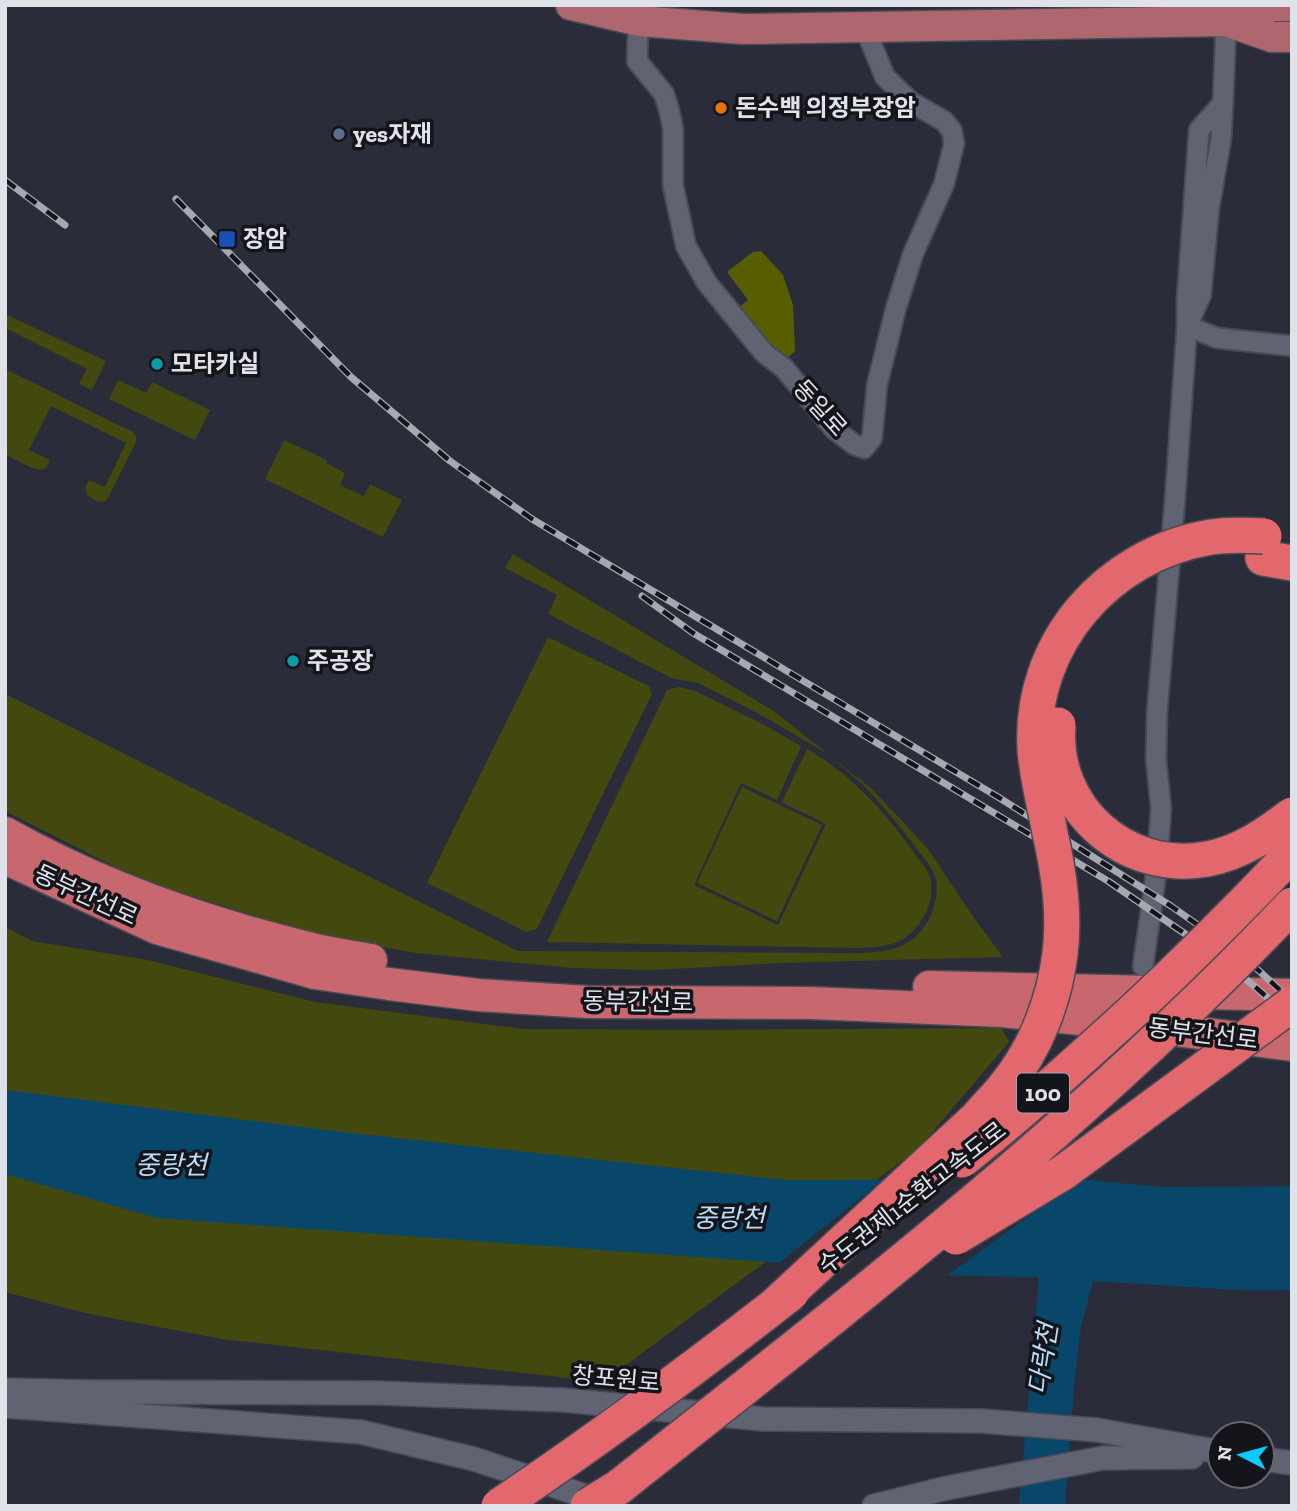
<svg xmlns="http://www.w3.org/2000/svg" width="1297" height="1511" font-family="'Zilla Slab','Noto Sans KR',serif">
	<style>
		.green { fill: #43480e }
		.forest { fill: #575e00 }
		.water { fill: #08466a }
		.pier { fill: #2a2d39 }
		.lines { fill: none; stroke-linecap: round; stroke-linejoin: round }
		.minor-casing { stroke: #484a55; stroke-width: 23 }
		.tertiary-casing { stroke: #484a55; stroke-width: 26 }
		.primary-casing { stroke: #484a55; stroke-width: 33 }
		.trunk-casing { stroke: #484a55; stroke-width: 35 }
		.motorway-casing { stroke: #484a55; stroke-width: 38 }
		.minor { stroke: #606371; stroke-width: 19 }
		.tertiary { stroke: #606371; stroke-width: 23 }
		.primary { stroke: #ae666f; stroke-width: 30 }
		.trunk { stroke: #c8676e; stroke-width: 32 }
		.motorway { stroke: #e2686e; stroke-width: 35 }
		.rail-casing { stroke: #a6a8b2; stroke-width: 7 }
		.rail { stroke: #14151b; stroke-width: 4.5; stroke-dasharray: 13; stroke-linecap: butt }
		.motorway-bridge-casing { stroke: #484a55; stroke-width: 38; stroke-linecap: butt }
		.motorway-bridge { stroke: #e2686e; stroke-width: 35 }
		.food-dot { fill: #e8710a; stroke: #14151b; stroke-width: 2.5 }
		.service-dot { fill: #5c6f8a; stroke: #14151b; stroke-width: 2.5 }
		.transit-dot { fill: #1a4fb4; stroke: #14151b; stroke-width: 2.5 }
		.culture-dot { fill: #0f9aa8; stroke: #14151b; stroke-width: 2.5 }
		.labels { text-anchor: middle; stroke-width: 7; stroke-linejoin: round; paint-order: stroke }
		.shield { fill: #14151b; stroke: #a3a4ac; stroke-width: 2 }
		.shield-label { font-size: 23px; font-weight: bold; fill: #e0e2ea }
		.poi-label { font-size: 24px; font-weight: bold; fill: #e0e2ea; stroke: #14151b; text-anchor: start }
		.street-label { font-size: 24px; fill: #e0e2ea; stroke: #14151b }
		.water-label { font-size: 26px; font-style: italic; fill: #badefa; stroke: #14151b }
	</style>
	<rect width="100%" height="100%" fill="#2a2d39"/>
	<path class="green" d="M5 314 106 361 92 390 79 384 87 369 5 328Z
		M5 369 133 432 136 436V442L107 500C100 505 93 499 87 495L85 488 89 480 105 487 126 443 51 406 29 450 50 460C48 464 47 468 43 469 35 472 13 458 5 454Z
		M118 380 146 393 152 382 210 410 195 440 109 399Z
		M284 440 327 460 326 463 345 473 340 485 364 496 370 484 402 500 383 537 265 479Z
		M513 554 775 712 829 755 765 717 698 683 671 678 548 614 557 595 505 568Z
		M548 637 649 686 652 694 537 929 526 932 427 883Z
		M679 687 695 691 761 723 801 746 777 800 741 783 694 885 778 925 826 824 782 802 807 749C851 774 886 813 915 854 920 862 930 872 931 882 933 892 929 909 923 918 908 944 887 947 859 948L547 942 667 690Z
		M5 694 518 951 858 953C889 952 911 949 928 921 934 910 939 892 936 879 934 869 925 860 919 852 904 831 888 812 871 793 859 780 844 769 831 757L872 789 928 849 974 918 1003 957 780 963 652 970 573 968 416 953 312 934 141 880 5 811Z
		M742 787 822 825 777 921 697 883Z
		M5 927 32 941 148 960 315 1002 523 1029 686 1030 1002 1028 1009 1042 918 1149 603 1382 222 1339 85 1313 5 1292Z"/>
	<path class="forest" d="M761 251 783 275 793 305 795 351 785 360 769 347 737 309 748 300 727 272 753 252Z"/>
	<path class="water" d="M5 1090 350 1133 786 1180 1079 1179 1163 1187 1292 1186V1290H1237L1093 1281 1081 1327 1075 1375 1065 1506H1019L1039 1277 962 1276 157 1218 5 1174Z"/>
	<path class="pier" d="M1066 1176 1071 1185 944 1278 775 1266 887 1177Z"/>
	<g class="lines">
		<defs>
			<path id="minor" d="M639 5 637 61 664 94 669 110 673 129V185L686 246 707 283 764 353 784 368 834 429 855 445 864 448 872 438 877 385 896 308 913 254 944 184 954 144 952 131 944 121 911 102 885 77 865 28
				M1223 103 1221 139 1209 208 1201 295 1187 326 1217 338 1292 346
				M1143 966 1155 882 1160 824 1161 808 1156 760 1157 712 1175 499 1187 326V298L1199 130 1223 103 1226 21"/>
			<path id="tertiary" d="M5 1390 91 1392 379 1393 563 1400 763 1419 981 1421 1097 1430 1220 1452
				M5 1406 361 1432 474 1459 606 1503
				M1262 1459 1292 1463
				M874 1506 947 1488 1103 1458 1192 1457"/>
			<path id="primary" d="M571 5 639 21 743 29 1226 21 1273 6H1292
				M1226 21 1272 37H1292"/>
			<path id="trunk" d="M5 833C97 885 206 923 308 948 329 954 350 956 371 960
				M5 858 157 928 315 973 389 984 478 995 588 1002 811 1003 1002 1011 1129 1024 1292 1045
				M929 987 1292 995"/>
			<path id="motorway" d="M1263 558 1292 563"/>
		</defs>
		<use href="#minor" class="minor-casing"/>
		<use href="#tertiary" class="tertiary-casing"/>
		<use href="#primary" class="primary-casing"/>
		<use href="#trunk" class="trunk-casing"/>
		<use href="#motorway" class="motorway-casing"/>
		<use href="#minor" class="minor"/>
		<use href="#tertiary" class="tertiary"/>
		<use href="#primary" class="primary"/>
		<use href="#trunk" class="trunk"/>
		<use href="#motorway" class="motorway"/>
		<defs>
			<path id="rail" d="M5 180 65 225
				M176 199 351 377 450 461 532 519 998 797 1171 906 1245 958 1292 1001
				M642 596 693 633 1108 881 1213 953 1253 985 1292 1019"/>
		</defs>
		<use href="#rail" class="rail-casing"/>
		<use href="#rail" class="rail"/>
		<defs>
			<path id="motorway-bridge" d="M1058 725C1051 808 1125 874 1207 859 1240 853 1266 835 1292 815
				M962 1160C1020 1114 1075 1064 1130 1014 1186 962 1240 908 1292 853
				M956 1237 1064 1172 1292 1004
				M772 1308 978 1117C987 1106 998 1096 1006 1085 1036 1048 1054 1001 1060 954 1065 913 1059 873 1050 833 1045 805 1037 778 1035 749 1029 643 1108 554 1211 537 1229 534 1247 535 1264 536
				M499 1506C599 1439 696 1367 791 1293
				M588 1506 619 1487C851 1303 1088 1121 1292 905"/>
		</defs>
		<use href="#motorway-bridge" class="motorway-bridge-casing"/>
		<use href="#motorway-bridge" class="motorway-bridge"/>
	</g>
	<circle class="food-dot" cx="721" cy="108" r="7"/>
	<circle class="service-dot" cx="339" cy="134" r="7"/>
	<rect class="transit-dot" x="218" y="230" width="18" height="18" rx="3.5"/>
	<g class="culture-dot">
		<circle cx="157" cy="364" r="7"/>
		<circle cx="293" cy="661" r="7"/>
	</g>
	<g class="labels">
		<rect class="shield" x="1017" y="1073.5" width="52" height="39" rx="5"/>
		<g class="shield-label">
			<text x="1043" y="1101">100</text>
		</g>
		<g class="poi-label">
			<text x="735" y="116">돈수백 의정부장암</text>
			<text x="353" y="142">yes자재</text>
			<text x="243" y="247">장암</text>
			<text x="171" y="372">모타카실</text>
			<text x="307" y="669">주공장</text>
		</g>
		<g class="street-label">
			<text transform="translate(820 408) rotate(48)" y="8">동일로</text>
			<text transform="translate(86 895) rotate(25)" y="8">동부간선로</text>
			<text transform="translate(638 1002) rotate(1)" y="8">동부간선로</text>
			<text transform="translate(1203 1034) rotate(7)" y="8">동부간선로</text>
			<text transform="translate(912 1198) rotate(-38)" y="8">수도권제1순환고속도로</text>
			<text transform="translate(616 1379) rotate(5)" y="8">창포원로</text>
		</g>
		<g class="water-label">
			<text x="171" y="1174">중랑천</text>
			<text x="729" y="1227">중랑천</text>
			<text transform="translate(1043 1359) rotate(-81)" y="9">다락천</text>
		</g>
	</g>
	<rect width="1297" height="1511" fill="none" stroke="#e0e2ea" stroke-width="14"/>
	<g transform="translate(1241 1455) rotate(276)"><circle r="33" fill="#14151b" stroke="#66676e" stroke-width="2"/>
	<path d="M0-5L12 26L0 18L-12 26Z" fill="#0ccafa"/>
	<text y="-10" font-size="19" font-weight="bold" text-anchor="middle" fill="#e0e2ea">N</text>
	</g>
</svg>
